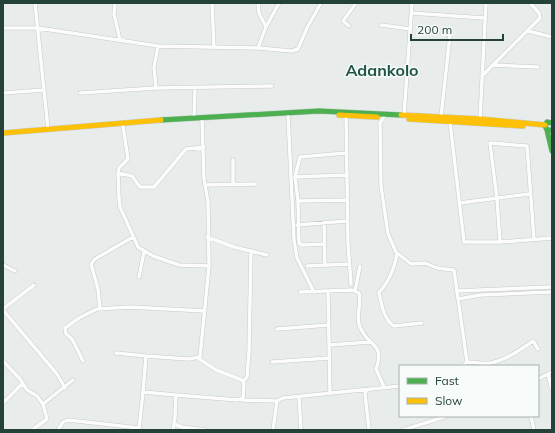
<svg xmlns="http://www.w3.org/2000/svg" width="555" height="433" font-family="Mulish,sans-serif">
	<style>
		.lines { fill: none; stroke-linecap: round; stroke-linejoin: round }
		.street-casing { stroke: #c5cac8; stroke-width: 4.5 }
		.fast-casing { stroke: #c3ccc9; stroke-width: 6 }
		.slow-casing { stroke: #c3ccc9; stroke-width: 6 }
		.street { stroke: #fcfcfc; stroke-width: 3.5 }
		.fast { stroke: #4caf50; stroke-width: 5 }
		.slow { stroke: #ffc107; stroke-width: 5 }
		.labels { text-anchor: middle; stroke-width: 3; stroke-linejoin: round; paint-order: stroke }
		.district-label { font-size: 16px; font-weight: bold; fill: #1f5548; stroke: #f7fbf9 }
	</style>
	<rect width="100%" height="100%" fill="#e8edeb"/>
	<g class="lines">
		<defs>
			<path id="street" d="M35 3 48 129
				M115 3 114 14 120 40
				M212 3 214 48
				M258 3 259 13 266 27
				M411 13 484 18
				M381 25 410 29
				M349 26 343 21 356 3
				M3 28H38L158 46 258 48 292 51 298 49 307 28 321 3
				M528 31 552 37
				M258 48 266 27 279 3
				M492 65 538 67
				M482 76 540 18 539 13 530 3
				M156 88 154 67 158 46
				M3 93 44 90
				M80 93 156 88 272 86
				M288 115 294 240 297 258 314 292
				M346 115 348 243 351 284
				M404 115 412 3
				M194 117 195 88
				M384 117 380 123 381 186 388 234 396 252 411 264 425 263 437 268 454 270 467 362 463 366
				M441 117 450 35
				M480 119 486 3
				M450 122 464 242H500L552 238
				M123 126 128 159 119 168 118 173 119 198 120 207 138 247 153 256 179 265 209 266
				M346 153 300 157 295 177 298 201 347 200
				M118 173 132 176 140 187H154L186 149 204 147
				M295 177 347 175
				M233 184V160
				M205 185 256 184
				M298 201 299 243 302 245 325 244
				M459 203 529 194
				M324 222 325 266
				M297 225 347 221
				M207 237 234 247 267 255
				M500 242 497 199 490 143 527 146 534 239
				M397 254C395 267 388 284 379 292 381 303 384 320 394 326L422 323
				M3 265 15 271
				M307 266 349 264
				M139 277 144 252
				M355 291 360 266
				M456 291 552 287
				M300 292 352 290 359 293C362 304 356 314 359 324 366 348 386 341 376 369L384 387
				M328 292 330 393
				M458 299 481 295 552 292
				M3 309 34 285
				M100 309 98 289 91 264 95 259 133 237
				M3 310 57 374 65 388
				M277 329 329 325
				M329 345 371 342
				M116 353 146 356
				M3 361 20 379 27 390 37 396 43 404 47 419 32 430
				M83 361 72 339 66 334 65 328 79 318 97 309 130 307 205 311
				M272 362 329 358
				M467 362C475 362 483 364 490 363 506 360 520 350 533 341L538 349
				M548 374 552 390
				M538 379 552 372
				M243 382 247 377 249 352 251 251
				M368 389 365 393 369 430
				M176 395 238 400 243 398 244 384 242 380 216 370 198 358
				M299 397 301 430
				M242 400 277 401 283 398 400 386
				M3 403 22 384
				M43 404 73 380
				M531 416 534 430
				M174 424 182 427 206 430
				M139 429 143 392
				M58 430 63 422 68 420 139 428
				M173 430 175 417 176 395 143 392 146 356 188 359 200 357 209 266 208 202 204 179 202 120
				M273 430 277 401
				M403 430 447 416"/>
			<path id="fast" d="M161 120 319 111 401 115
				M552 123 547 122 545 126 547 130H552
				M547 130 552 151"/>
			<path id="slow" d="M339 115 377 117
				M401 115 480 119 545 125
				M409 119 523 126
				M3 133 161 120"/>
		</defs>
		<use href="#street" class="street-casing"/>
		<use href="#fast" class="fast-casing"/>
		<use href="#slow" class="slow-casing"/>
		<use href="#street" class="street"/>
		<use href="#fast" class="fast"/>
		<use href="#slow" class="slow"/>
	</g>
	<g class="labels">
		<g class="district-label">
			<text x="382" y="76">Adankolo</text>
		</g>
	</g>
	<rect width="555" height="433" fill="none" stroke="#24423a" stroke-width="8"/>
	<rect x="399" y="365" width="140" height="52" fill="#f7fbf9" stroke="#a3b1ad"/>
	<rect x="407" y="378" width="20" height="6" fill="#4caf50" stroke="#a3b1ad"/>
	<text x="435" y="385" font-size="12" fill="#24423a">Fast</text>
	<rect x="407" y="398" width="20" height="6" fill="#ffc107" stroke="#a3b1ad"/>
	<text x="435" y="405" font-size="12" fill="#24423a">Slow</text>
	<path d="M411 34v6h92v-6" fill="none" stroke="#24423a" stroke-width="2"/>
	<text x="417" y="34" font-size="12" fill="#24423a" stroke="#f7fbf9" stroke-width="3" paint-order="stroke">200 m</text>
</svg>
